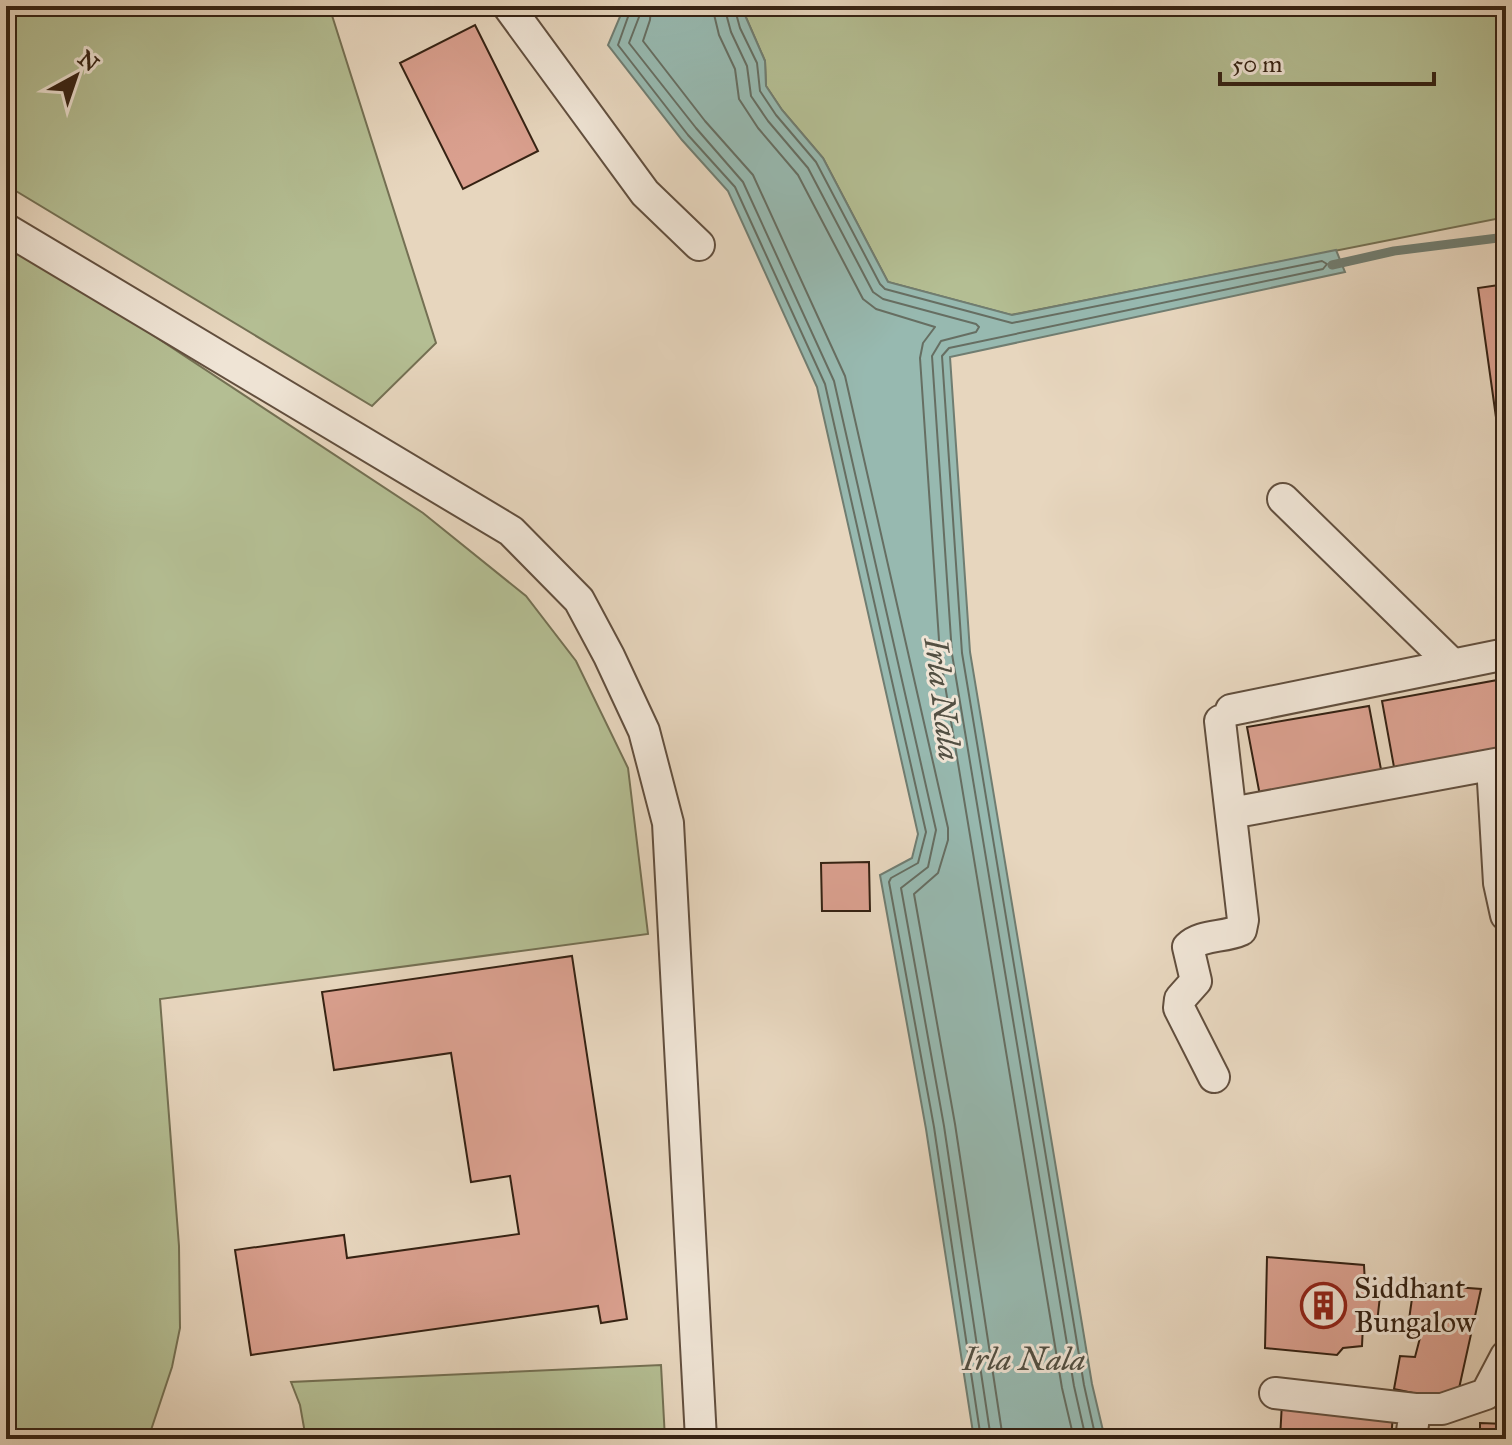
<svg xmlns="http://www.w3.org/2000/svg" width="1512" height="1445" font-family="'IM FELL Great Primer',serif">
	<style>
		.green { fill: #b4be93; stroke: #747053; stroke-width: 2 }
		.water { fill: #97b9b0; stroke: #707d71; stroke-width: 2 }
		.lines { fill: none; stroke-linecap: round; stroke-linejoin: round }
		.shore { stroke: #666e62; stroke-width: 2 }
		.stream { stroke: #707d71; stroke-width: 9 }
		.building { fill: #daa08f; stroke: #352213; stroke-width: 2 }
		.minor-casing { stroke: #624f3e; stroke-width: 34 }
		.minor { stroke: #efe4d5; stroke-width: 30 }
		.labels { text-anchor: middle; stroke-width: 6; stroke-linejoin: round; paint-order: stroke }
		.poi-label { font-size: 30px; fill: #352213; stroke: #efe4d5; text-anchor: start }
		.water-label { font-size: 32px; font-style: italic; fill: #524f42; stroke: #efe4d5 }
	</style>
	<rect width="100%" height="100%" fill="#e7d6be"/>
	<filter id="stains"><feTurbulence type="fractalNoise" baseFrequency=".0025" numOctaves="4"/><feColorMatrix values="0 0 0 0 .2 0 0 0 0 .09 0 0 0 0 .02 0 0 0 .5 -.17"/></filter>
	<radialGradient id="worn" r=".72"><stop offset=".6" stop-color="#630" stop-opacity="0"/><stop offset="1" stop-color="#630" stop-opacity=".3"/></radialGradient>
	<path class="green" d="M53 6H329L436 343 372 406 6 185V17Z
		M741 6H1506V217L1011 315 888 282 823 158 782 110 766 86 765 61Z
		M6 243 89 293 423 513 526 596 576 661 628 768 648 934 160 999 179 1246 180 1328 172 1367 148 1439H6Z
		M661 1365 665 1439H306L300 1405 291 1382Z"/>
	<path class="water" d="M619 6H741L765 61 766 86 782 110 823 158 888 282 1012 315 1336 250 1345 272 950 357 970 652 1092 1384 1105 1439H974L926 1129 880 875 912 858 918 834 817 387 728 191 682 140 608 45 622 12Z"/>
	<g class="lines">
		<path class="shore" d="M628 6 629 14 618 45 688 135 735 187 825 384 926 832 918 863 891 878 889 882 934 1127 981 1439
			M639 6V17L629 43 696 128 743 182 834 381 936 830 928 867 901 888 944 1126 991 1439
			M651 6 650 20 643 41 705 121 753 175 845 376 948 828V840L938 873 914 894 955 1124 1003 1439
			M712 6 719 35 735 69 739 99 758 128 798 175 863 299 876 309 935 327 923 343 920 358 940 655 1062 1388 1074 1439
			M724 6 731 32 747 66 751 96 768 121 808 168 873 292 883 299 976 324 979 327 976 332 941 341 932 356 952 654 1074 1386 1086 1439
			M734 6 740 28 757 63 760 91 776 115 816 162 880 284 885 289 1012 323 1322 261 1327 264 1323 269 949 348 942 356 962 653 1084 1385 1096 1439"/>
		<path class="stream" d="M1332 265 1394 251 1506 237"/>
	</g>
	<path class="building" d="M475 25 538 151 463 189 400 63Z
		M1506 284V445L1500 446 1478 288Z
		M1503 679 1506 696V758L1396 778 1382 701Z
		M1369 706 1383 780 1261 801 1247 727Z
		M869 862 870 911H822L821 863Z
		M572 956 627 1319 601 1323 598 1306 251 1355 235 1250 344 1235 347 1258 519 1234 510 1176 471 1182 451 1053 334 1070 322 992Z
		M1267 1257 1364 1265 1365 1284 1381 1287 1377 1323 1363 1324 1362 1346 1343 1348 1337 1355 1265 1348Z
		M1414 1284H1437L1435 1299 1453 1297 1455 1287 1481 1289 1456 1402 1394 1389 1400 1356 1415 1357 1421 1334H1407Z
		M1282 1402 1393 1415 1391 1439H1280Z
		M1480 1423 1506 1424V1439H1480Z"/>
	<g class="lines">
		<defs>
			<path id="minor" d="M508 6 645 193 699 245
				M6 229 511 531 579 600 609 656 644 731 668 823 701 1439
				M1283 499 1453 665
				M1231 710 1506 654
				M1492 765 1499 883 1506 915
				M1231 813 1506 762
				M1214 1077 1179 1008 1180 999 1196 981 1188 947C1201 934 1224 938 1241 930L1243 920 1220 721
				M1275 1393 1415 1409
				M1411 1439 1415 1409H1442L1486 1394 1506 1356"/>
		</defs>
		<use href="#minor" class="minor-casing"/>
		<use href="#minor" class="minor"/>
	</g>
	<defs>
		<symbol id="building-ring" viewBox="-11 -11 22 22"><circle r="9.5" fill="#efe4d5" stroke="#8f2418" stroke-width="1.5"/><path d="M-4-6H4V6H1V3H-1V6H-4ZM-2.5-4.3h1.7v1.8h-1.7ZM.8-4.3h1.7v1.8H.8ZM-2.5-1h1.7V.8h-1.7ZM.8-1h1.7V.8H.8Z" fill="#8f2418"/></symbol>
	</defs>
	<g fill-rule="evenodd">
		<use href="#building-ring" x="1298" y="1280" width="51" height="51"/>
	</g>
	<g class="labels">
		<g class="poi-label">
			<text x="1354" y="1298">Siddhant<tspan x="1354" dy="34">Bungalow</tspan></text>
		</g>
		<g class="water-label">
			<text transform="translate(943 699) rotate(83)" y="11">Irla Nala</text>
			<text x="1024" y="1370">Irla Nala</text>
		</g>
	</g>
	<rect width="1512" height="1445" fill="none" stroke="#e7d6be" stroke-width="32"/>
	<rect x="8" y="8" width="1496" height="1429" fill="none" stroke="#352213" stroke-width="4"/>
	<rect x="16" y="16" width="1480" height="1413" fill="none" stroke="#352213" stroke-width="2"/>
	<g transform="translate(76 76) rotate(40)" stroke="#efe4d5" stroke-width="6" paint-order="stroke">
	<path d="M0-6L14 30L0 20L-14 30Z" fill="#352213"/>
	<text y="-12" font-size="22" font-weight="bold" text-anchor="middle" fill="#352213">N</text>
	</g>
	<path d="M1220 72v12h214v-12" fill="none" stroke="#352213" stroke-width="4"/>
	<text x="1232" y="72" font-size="24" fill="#352213" stroke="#efe4d5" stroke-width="6" paint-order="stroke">50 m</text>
	<rect width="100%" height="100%" filter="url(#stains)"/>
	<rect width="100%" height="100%" fill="url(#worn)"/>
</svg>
